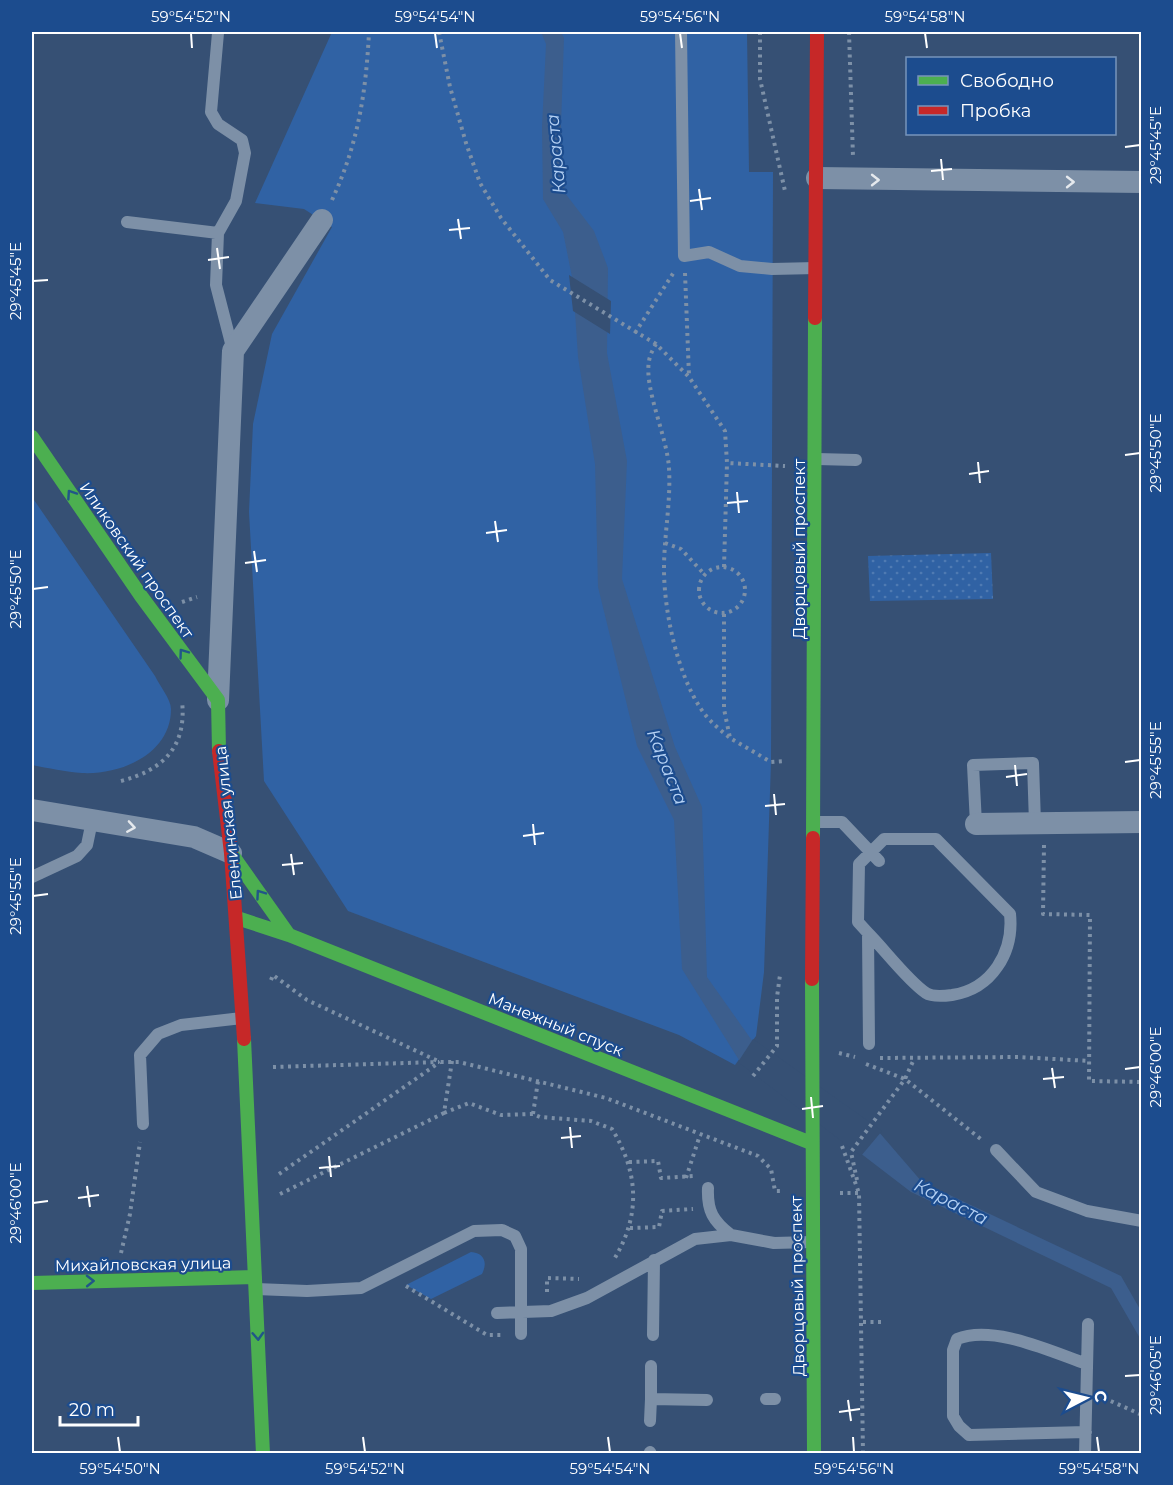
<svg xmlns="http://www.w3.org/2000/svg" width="1173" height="1485" font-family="Montserrat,sans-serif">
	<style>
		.grass { fill: url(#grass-dots) }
		.park { fill: #3062a4 }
		.water { fill: #3c5e8d }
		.pier { fill: #365074 }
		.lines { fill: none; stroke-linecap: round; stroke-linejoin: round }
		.path { stroke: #7d90a7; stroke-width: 4; stroke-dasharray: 3 4.5; stroke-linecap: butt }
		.lane { stroke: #7d90a7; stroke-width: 12 }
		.street { stroke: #7d90a7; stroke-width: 22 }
		.fast { stroke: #4caf50; stroke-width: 14 }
		.jam { stroke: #c62828; stroke-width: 14 }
		.oneway { stroke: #e5e9ed }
		.oneway2 { stroke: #215688 }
		.ticks { fill: none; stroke: #fff; stroke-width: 2 }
		.labels { text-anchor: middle; stroke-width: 4.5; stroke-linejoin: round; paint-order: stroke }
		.street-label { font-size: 16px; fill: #fff; stroke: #1c4c8e }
		.water-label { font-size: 18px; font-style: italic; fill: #b5d1f4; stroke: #1c4c8e }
		.neatline { fill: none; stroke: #fff; stroke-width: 2 }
		.ticks-label { font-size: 15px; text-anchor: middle; fill: #fff }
	</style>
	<defs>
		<pattern id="grass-dots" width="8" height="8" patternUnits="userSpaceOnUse" patternTransform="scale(1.5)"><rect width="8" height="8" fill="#3062a4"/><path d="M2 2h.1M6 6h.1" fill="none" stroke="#4f7ab2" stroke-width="1.8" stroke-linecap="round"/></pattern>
	</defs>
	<rect width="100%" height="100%" fill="#365074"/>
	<path class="grass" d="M991 553 993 599 870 601 868 556Z"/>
	<path class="park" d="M332 32H747L749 172H773L771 762 764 972 756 1036 735 1065 679 1035 348 911 264 781 249 512 253 424 272 334 332 227 304 209 255 203Z
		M32 497 155 676C159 685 171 699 171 709 171 754 121 775 82 773 66 772 48 768 32 765Z
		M471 1252C484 1253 488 1262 482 1274L431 1299 406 1285Z"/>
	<path class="water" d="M541 32H561L564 38 561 126 565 193 594 231 608 268 607 353 627 461 622 579 675 747 702 807 707 977 758 1049 878 1131 922 1182 1121 1276 1141 1311V1340L1111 1288 911 1192 739 1060 682 969 674 820 637 746 598 587 595 464 578 357 573 282 563 232 543 199 542 127 546 44Z"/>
	<path class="pier" d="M569 275 611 301 610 334 573 311Z
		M753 1039 882 1131 861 1156 738 1062Z"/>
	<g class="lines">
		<path class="path" d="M439 32 450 87 466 143 480 183 501 218 550 280 656 344 689 377 725 431 727 463 785 466
			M760 32V79L785 191
			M849 32 853 157
			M332 200C358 144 366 93 369 32
			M685 273 689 376
			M635 333 674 272
			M656 344C653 349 650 355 649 361 644 389 667 436 669 468 671 502 664 535 664 569 664 611 677 673 701 709 709 721 719 729 730 738
			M665 543 681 549 705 575
			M699 590a23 23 0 1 1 46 0a23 23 0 1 1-46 0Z
			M724 567 727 463
			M182 602 197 597
			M724 614V709L730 738 771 762 784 761
			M121 781C163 770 187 747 182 701
			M1044 845 1043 914 1090 915 1089 1081 1142 1082
			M271 980 273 975 307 1000 440 1062H459L606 1098 758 1156 771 1169 775 1191H782
			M839 1053 855 1057
			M880 1058 1018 1057 1090 1061
			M866 1064 905 1079 982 1140
			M273 1067 439 1062
			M753 1076 777 1046V997L780 975
			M444 1113 469 1103 501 1115 533 1114 540 1117 591 1121 612 1129C639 1173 641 1216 613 1261
			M533 1114 538 1081
			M842 1146 859 1193 863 1454
			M629 1162 658 1161 661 1178 694 1176
			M279 1174 440 1062
			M686 1178 700 1135
			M857 1180 851 1152 905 1079 914 1059
			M840 1193H859
			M280 1194 444 1113 452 1061
			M630 1228 659 1227 662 1211 693 1209
			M121 1253 130 1214 140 1142
			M406 1286 487 1335H504
			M547 1292V1278L579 1279
			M863 1322H881
			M1104 1398 1142 1415"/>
		<path class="lane" d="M681 32 684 256 709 252 740 266 772 269 816 268
			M218 33 211 112 218 124 242 140 245 153 236 201 218 233 216 285 233 351
			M127 222 218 233
			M817 459 856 460
			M814 822H842L879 861
			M976 824 973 765 1033 763 1035 823
			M32 877 77 856 87 845 92 821
			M868 933C884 949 908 981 926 993 932 997 944 996 952 995 992 989 1014 952 1010 914L936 839H884L859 864 858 922 868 933 869 1044
			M143 1124 140 1055 158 1034 181 1025 242 1018
			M996 1150 1036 1192 1087 1211 1142 1221
			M708 1188C707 1211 713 1221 731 1235
			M256 1289 307 1291 361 1288 474 1231 502 1230 515 1236 521 1249V1334
			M497 1313 551 1311 587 1298 695 1239 731 1235 774 1243 812 1242
			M653 1335 654 1260
			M651 1399V1366
			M766 1399H775
			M650 1421 651 1399 707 1400
			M1086 1432 969 1435 959 1426 953 1416V1350L957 1339C993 1324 1052 1352 1087 1364
			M650 1452 651 1454
			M1085 1454 1088 1324"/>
		<path class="street" d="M817 178 1142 182
			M218 700 233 351 322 220
			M32 810 194 837 231 853
			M976 824 1142 822"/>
		<path class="fast" d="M32 437 141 596 218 700 219 751
			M813 838 815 318
			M231 853 289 935
			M237 918 289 935 811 1143
			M812 979 814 1454
			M244 1039 263 1454
			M32 1283 255 1277"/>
		<path class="jam" d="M815 318 817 32
			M219 751 231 853 244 1039
			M812 979 813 838"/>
	</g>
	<defs><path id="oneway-chevron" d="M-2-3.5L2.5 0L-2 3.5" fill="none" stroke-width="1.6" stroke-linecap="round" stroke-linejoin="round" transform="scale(1.5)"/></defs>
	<g class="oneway">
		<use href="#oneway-chevron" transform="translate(875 180)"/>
		<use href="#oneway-chevron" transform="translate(1070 182)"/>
		<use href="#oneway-chevron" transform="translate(131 827) rotate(9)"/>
	</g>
	<g class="oneway2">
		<use href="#oneway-chevron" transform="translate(71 494) rotate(-124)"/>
		<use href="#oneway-chevron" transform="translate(183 653) rotate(-126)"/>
		<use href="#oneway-chevron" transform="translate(260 894) rotate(-125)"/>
		<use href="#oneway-chevron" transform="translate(90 1281) rotate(-1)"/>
		<use href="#oneway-chevron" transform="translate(258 1336) rotate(87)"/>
	</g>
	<path class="ticks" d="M191 33 192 48M435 33 437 48M680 33 682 48M925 33 927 48M1125 147 1140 145M941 159 943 180M931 171 952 169M699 189 702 210M690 201 711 198M458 219 461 239M449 230 470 228M217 248 220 269M208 260 229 257M33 281 48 280M1125 455 1140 453M978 462 980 483M969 474 989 471M737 492 739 513M727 503 748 501M495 521 498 542M486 533 507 530M254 551 257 572M245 563 266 560M33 589 48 587M1125 762 1140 760M1015 765 1017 786M1006 777 1027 774M774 794 776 815M765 806 785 804M533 824 535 845M523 836 544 833M291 854 294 875M282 865 303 863M33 896 48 894M1052 1068 1055 1088M1125 1069 1140 1067M1043 1079 1064 1077M811 1097 813 1118M802 1109 823 1106M570 1127 572 1148M561 1138 581 1136M329 1156 331 1177M319 1168 340 1166M87 1186 90 1207M78 1198 99 1195M33 1203 48 1201M1125 1376 1140 1375M848 1400 851 1421M839 1412 860 1409M118 1437 120 1452M363 1437 365 1452M608 1437 610 1452M853 1437 854 1452M1097 1437 1099 1452"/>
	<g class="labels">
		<g class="street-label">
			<text transform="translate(799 549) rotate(-90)" y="6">Дворцовый проспект</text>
			<text transform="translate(137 560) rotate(55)" y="6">Иликовский проспект</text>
			<text transform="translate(228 823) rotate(-96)" y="6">Еленинская улица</text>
			<text transform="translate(556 1024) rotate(22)" y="6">Манежный спуск</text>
			<text transform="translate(143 1264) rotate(-1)" y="6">Михайловская улица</text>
			<text transform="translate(797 1286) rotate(-91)" y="6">Дворцовый проспект</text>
		</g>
		<g class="water-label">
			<text transform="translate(556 154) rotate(-95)" y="6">Караста</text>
			<text transform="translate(667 767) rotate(68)" y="6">Караста</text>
			<text transform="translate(951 1202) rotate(27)" y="6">Караста</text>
		</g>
	</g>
	<rect width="1173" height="1485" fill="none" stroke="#1c4c8e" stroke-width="66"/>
	<rect x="906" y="57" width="210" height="78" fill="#1c4c8e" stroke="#7794bb" stroke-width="1.5"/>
	<rect x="918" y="76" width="30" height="9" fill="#4caf50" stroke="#7794bb" stroke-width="1.5"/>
	<text x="960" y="87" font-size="18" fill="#ffffff">Свободно</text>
	<rect x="918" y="106" width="30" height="9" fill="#c62828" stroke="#7794bb" stroke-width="1.5"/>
	<text x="960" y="117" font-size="18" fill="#ffffff">Пробка</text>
	<g transform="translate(1086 1398) rotate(83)" stroke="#1c4c8e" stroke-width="4.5" paint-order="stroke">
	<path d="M0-4.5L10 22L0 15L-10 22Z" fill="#ffffff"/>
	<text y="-9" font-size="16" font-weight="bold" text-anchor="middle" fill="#ffffff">С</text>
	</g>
	<path d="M60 1416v9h78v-9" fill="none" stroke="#ffffff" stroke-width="3"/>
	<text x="69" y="1416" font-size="18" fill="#ffffff" stroke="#1c4c8e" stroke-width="4.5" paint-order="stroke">20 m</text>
	<rect x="33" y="33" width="1107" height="1419" class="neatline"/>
	<g class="ticks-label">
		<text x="191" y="22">59°54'52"N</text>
		<text x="435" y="22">59°54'54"N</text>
		<text x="680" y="22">59°54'56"N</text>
		<text x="925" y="22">59°54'58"N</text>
		<text transform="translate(1156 145) rotate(-90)" y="5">29°45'45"E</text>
		<text transform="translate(16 281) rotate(-90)" y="5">29°45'45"E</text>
		<text transform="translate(1156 453) rotate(-90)" y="5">29°45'50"E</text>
		<text transform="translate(16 589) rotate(-90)" y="5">29°45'50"E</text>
		<text transform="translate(1156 760) rotate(-90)" y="5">29°45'55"E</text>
		<text transform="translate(16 896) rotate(-90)" y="5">29°45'55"E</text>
		<text transform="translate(1156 1067) rotate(-90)" y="5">29°46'00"E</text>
		<text transform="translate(16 1203) rotate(-90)" y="5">29°46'00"E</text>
		<text transform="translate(1156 1375) rotate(-90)" y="5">29°46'05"E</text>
		<text x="120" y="1474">59°54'50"N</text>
		<text x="365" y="1474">59°54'52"N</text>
		<text x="610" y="1474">59°54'54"N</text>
		<text x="854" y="1474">59°54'56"N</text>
		<text x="1099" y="1474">59°54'58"N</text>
	</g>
</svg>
